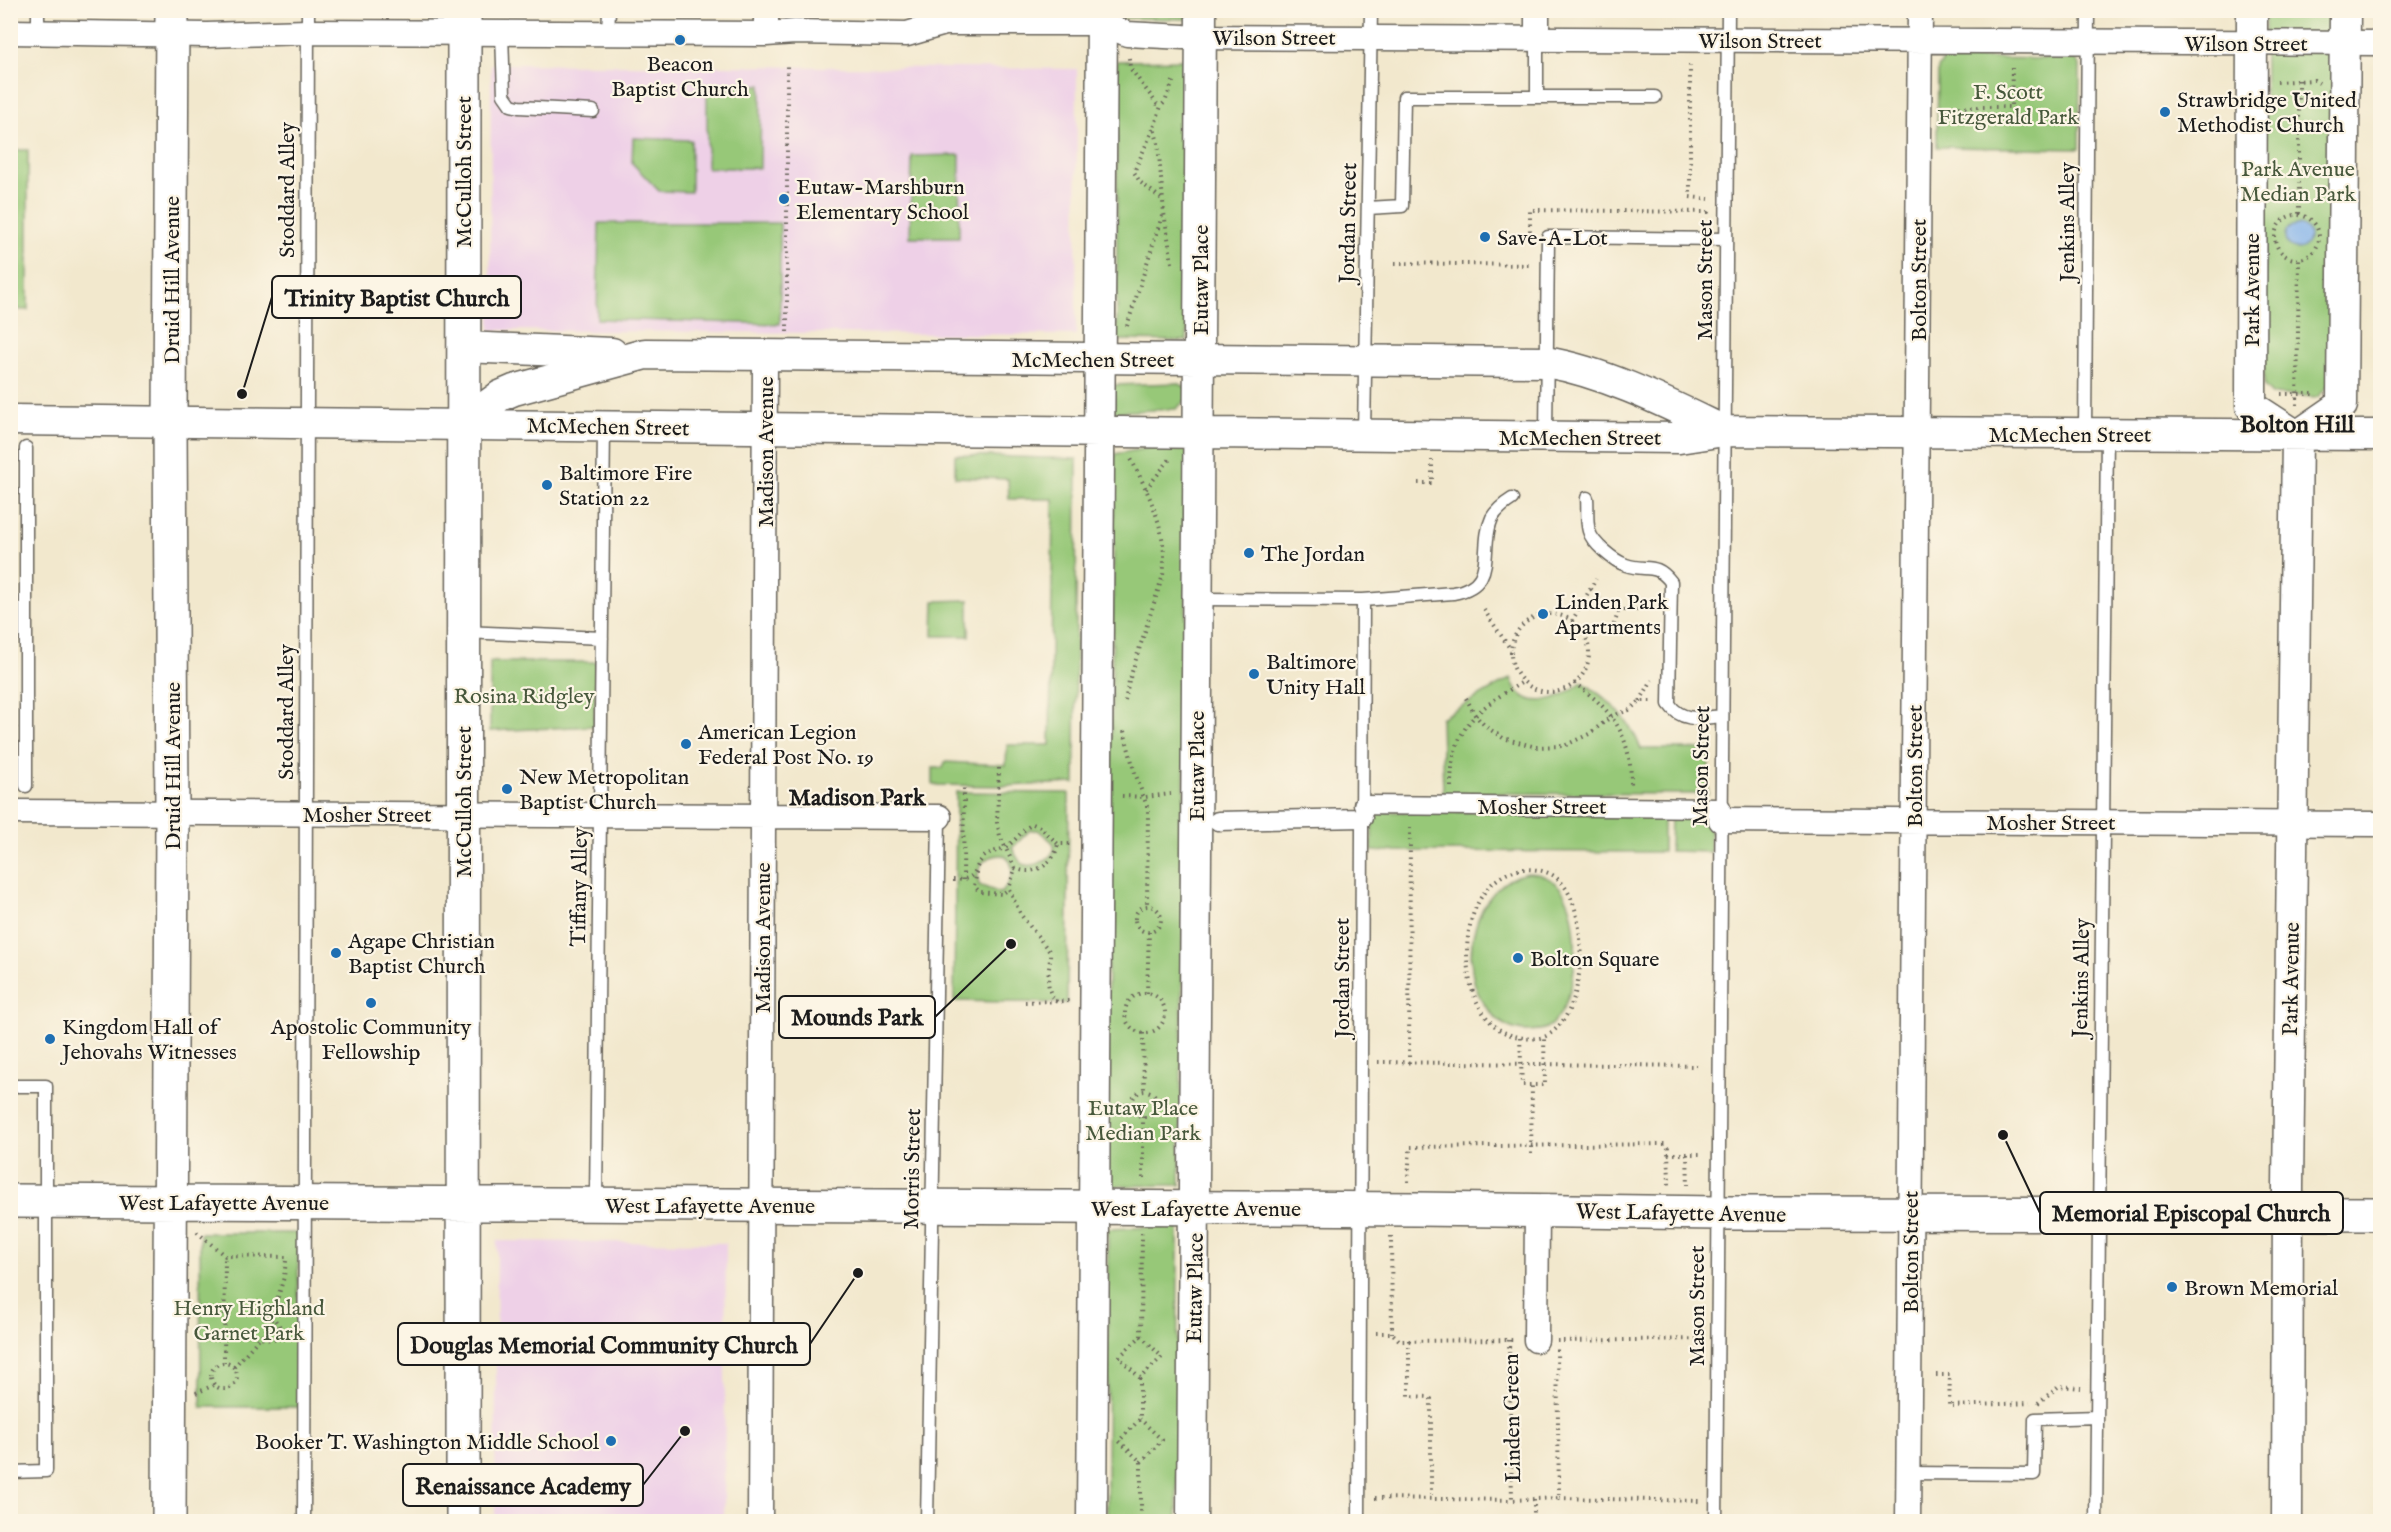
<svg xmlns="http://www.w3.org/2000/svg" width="2391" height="1532" font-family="'IM FELL English',serif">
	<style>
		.built { fill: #eed0e7 }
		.green { fill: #97c878; stroke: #5a724a; stroke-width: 1.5; fill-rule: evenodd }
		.water { fill: #7fb0eb; stroke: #4e6684; stroke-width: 1.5 }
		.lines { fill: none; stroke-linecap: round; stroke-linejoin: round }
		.service-casing { stroke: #67635a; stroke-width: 15 }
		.pedestrian-casing { stroke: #67635a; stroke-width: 21 }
		.minor-casing { stroke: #67635a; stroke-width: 27 }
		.tertiary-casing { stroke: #67635a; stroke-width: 33 }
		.secondary-casing { stroke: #67635a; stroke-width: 36 }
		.path { stroke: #67635a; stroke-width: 4; stroke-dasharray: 1.5 4.5; stroke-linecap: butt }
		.service { stroke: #fff; stroke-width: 12 }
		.pedestrian { stroke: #fff; stroke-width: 18 }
		.minor { stroke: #fff; stroke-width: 24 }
		.tertiary { stroke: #fff; stroke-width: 30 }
		.secondary { stroke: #fff; stroke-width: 33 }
		.poi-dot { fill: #1f6fb2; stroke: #fcf5e5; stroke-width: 2 }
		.labels { text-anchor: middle; stroke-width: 4.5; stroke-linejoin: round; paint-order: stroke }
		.street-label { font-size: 22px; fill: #1c1c1c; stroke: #fcf5e5 }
		.poi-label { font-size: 22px; fill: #1c1c1c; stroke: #fcf5e5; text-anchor: start }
		.park-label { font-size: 22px; fill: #47583c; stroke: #fcf5e5 }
		.neighbourhood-label { font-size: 24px; font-weight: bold; fill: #1c1c1c; stroke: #fcf5e5 }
		.leader { fill: none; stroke: #1c1c1c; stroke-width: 2 }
		.callout-dot { fill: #1c1c1c; stroke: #fcf5e5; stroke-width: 2 }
		.callout { fill: #fcf5e5; stroke: #1c1c1c; stroke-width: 2 }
		.callout-label { font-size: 24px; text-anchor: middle; font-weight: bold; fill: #1c1c1c }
	</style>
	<rect width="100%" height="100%" fill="#fcf5e5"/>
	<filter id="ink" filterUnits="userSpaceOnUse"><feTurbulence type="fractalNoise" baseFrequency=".0167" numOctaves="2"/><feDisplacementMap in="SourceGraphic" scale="12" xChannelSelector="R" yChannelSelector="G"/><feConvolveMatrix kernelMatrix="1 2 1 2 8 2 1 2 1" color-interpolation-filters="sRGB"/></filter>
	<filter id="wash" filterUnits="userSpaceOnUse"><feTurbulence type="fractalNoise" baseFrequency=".008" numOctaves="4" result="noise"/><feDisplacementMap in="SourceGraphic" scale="24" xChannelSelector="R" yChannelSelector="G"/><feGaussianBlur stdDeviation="1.35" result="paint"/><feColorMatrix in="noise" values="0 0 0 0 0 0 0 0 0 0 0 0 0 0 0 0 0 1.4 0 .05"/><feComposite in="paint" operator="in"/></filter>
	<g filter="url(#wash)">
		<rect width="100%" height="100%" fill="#f2e8cd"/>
		<path class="built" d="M491 64 1077 69 1076 335 490 330Z
			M497 1241 726 1243 724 1521H495Z"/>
		<path class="green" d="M1117 11H1190V19L1117 18Z
			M2265 11H2336L2332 381 2318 397 2272 394 2264 386Z
			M1945 58 2075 59 2080 65 2079 149 1937 147 1938 68Z
			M1190 60 1187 341 1117 340V61Z
			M707 85H761L760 168H707Z
			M633 138 691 140V192L659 191 632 163Z
			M11 150H28V310L11 309Z
			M960 155 959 237H910L912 156Z
			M599 223H780V324L597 319Z
			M1178 383 1187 388V399L1176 409 1114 412V385Z
			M1176 443 1188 449 1180 1185 1105 1186 1115 454Z
			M955 455 1077 459 1075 783 1006 786 933 785V768H943L945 762 1006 765 1007 745H1050L1053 499H1009L1008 479 955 477Z
			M969 600V636H933L934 601Z
			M490 662H596L594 726 490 731Z
			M1511 678C1523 715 1561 700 1582 682 1610 700 1629 718 1641 749H1709L1708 794 1443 793 1441 718Z
			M956 792 1069 793 1067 1003 954 1001ZM1030 830H1038C1043 834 1050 839 1053 843 1060 856 1033 870 1023 864 1018 861 1015 853 1012 848ZM1003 855C1018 863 1012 884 1000 893L979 885C975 866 984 855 1003 855Z
			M1372 812H1663V852L1372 851Z
			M1671 817 1710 818V852L1670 851Z
			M1528 873C1545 873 1560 883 1567 899 1581 929 1579 1010 1546 1028 1541 1031 1534 1030 1528 1031 1509 1031 1498 1022 1487 1008 1455 968 1473 882 1528 873Z
			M1178 1226 1177 1521 1107 1522 1108 1229Z
			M200 1233H298L299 1407H201Z"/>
		<path class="water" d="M2285 237a12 12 0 1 1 24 0a12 12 0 1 1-24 0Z"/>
	</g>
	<g filter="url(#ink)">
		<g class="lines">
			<defs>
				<path id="service" d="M38 10V32
					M502 33 504 95 511 105 519 107 593 111
					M608 33 609 10
					M1537 97V39
					M1368 208 1402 206 1404 97H1655
					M2085 433 2088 10
					M1364 434 1371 10
					M1546 436 1548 237 1726 239
					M1587 498C1588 508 1586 521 1589 531 1592 543 1614 561 1626 565 1646 572 1655 561 1671 582L1669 704C1682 723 1702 718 1722 716
					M1198 599 1363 600 1359 1522
					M1363 600 1453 593C1500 585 1478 548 1492 518 1497 509 1504 504 1512 499
					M464 632 602 638
					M26 786V448
					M10 1086H46V1471L10 1472
					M596 1203 604 426
					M1909 1473 2034 1474 2035 1419 2097 1417
					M304 1522 308 10
					M927 1522 939 817
					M1716 1522 1728 10
					M2096 1522 2107 434"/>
				<path id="pedestrian" d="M1363 805 1721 808
					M1218 821 1363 818"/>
				<path id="minor" d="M766 10V34
					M1537 10V39
					M10 32 207 35 307 32 766 34 795 32 907 34 945 23H1102L1127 34 1184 37 2380 43
					M10 812 939 817
					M1721 820 2380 824
					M1536 1340 1537 1210
					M760 1522 765 355
					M1908 1522 1920 10"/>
				<path id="tertiary" d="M2252 10 2251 406 2297 436
					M463 347 612 353
					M10 420C567 424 1122 434 1679 438L1724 431 2380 435
					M463 423 500 396 514 390 645 354 1546 362C1608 373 1668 404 1724 431
					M2297 436 2342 405 2345 10
					M1092 1522 1102 10
					M1192 1522 1201 10
					M2287 1522 2288 1187 2297 436"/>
				<path id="secondary" d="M10 1201 1417 1209 1718 1213 2380 1214
					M169 1522 172 813 170 421 172 10
					M463 1522 464 10"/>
			</defs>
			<use href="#service" class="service-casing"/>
			<use href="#pedestrian" class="pedestrian-casing"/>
			<use href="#minor" class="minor-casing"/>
			<use href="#tertiary" class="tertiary-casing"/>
			<use href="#secondary" class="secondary-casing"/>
			<path class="path" d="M1129 58 1130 68 1157 104 1161 106
				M1690 65V197L1709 199
				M2299 80V215
				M2277 82 2314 80 2319 83
				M1941 107H2011L2012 68
				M1153 129 1134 172 1140 182 1163 200
				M2275 237a22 22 0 1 1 44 0a22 22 0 1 1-44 0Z
				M1530 237V210L1708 212V209
				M1172 263 1164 213 1158 143 1154 128 1161 106 1165 102 1174 79
				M1395 263 1530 265V262
				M1127 326 1163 213
				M787 332V63
				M2281 394H2313
				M2297 405 2299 259
				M1418 483H1432V460
				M1146 489 1170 459
				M1591 589 1610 610H1638
				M1484 610 1511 650
				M1511 653a39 39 0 1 1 78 0a39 39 0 1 1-78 0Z
				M1572 621 1596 579
				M1610 636 1619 610
				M1574 683C1615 711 1632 738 1631 788
				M1466 698 1475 715 1485 726 1503 738 1536 747 1564 746 1589 734 1612 716 1629 710 1640 701H1654
				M1125 701 1129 681 1163 575C1169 533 1149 494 1130 457
				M1640 701 1652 680
				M1124 731 1134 770 1148 809 1147 907
				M999 768 997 822 1000 836 1015 868 1009 889 1021 915 1050 952C1051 968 1042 989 1057 1002
				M1451 787C1451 728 1476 709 1523 682
				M1122 796 1145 797 1171 794
				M1015 868C1033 877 1055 864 1058 844
				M1523 869C1538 869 1551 871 1561 882 1590 913 1588 1015 1546 1036 1537 1040 1525 1039 1515 1036 1496 1032 1484 1017 1476 1000 1457 957 1466 877 1523 869Z
				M977 872 974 886 980 892 1002 894 1009 889
				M953 880C981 880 971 868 985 856 991 851 1001 851 1007 846 1017 840 1022 829 1033 824L1040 827 1058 844H1073
				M963 880 964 788
				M1135 919a13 13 0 1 1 26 0a13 13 0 1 1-26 0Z
				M1147 993 1149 932
				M1125 1013a20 20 0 1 1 40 0a20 20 0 1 1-40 0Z
				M1025 1002 1072 1001
				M1143 1033 1144 1092
				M1520 1038 1522 1085H1545L1544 1037
				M1378 1062 1697 1066
				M1409 1063 1410 824
				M1132 1104a13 13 0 1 1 26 0a13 13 0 1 1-26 0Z
				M1531 1154 1532 1085
				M1668 1154H1704
				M1687 1154 1688 1185
				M1143 1178V1116
				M1408 1182 1410 1147 1665 1144 1668 1148 1669 1185
				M197 1232 225 1256 286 1257
				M1391 1236 1392 1333
				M1376 1333H1392L1400 1341 1515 1340
				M1141 1336 1162 1357 1140 1378 1119 1357 1141 1336 1142 1232
				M262 1338C272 1341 277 1340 283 1331L273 1317
				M1409 1340V1396L1429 1397 1431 1399V1495
				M1509 1340 1512 1500 1559 1498 1557 1349
				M1557 1341 1703 1339
				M224 1363 225 1256
				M211 1376a13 13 0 1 1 26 0a13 13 0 1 1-26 0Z
				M234 1367 269 1327 284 1277 286 1261
				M1936 1375H1950L1949 1406 2030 1403
				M1140 1378V1419L1119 1441 1141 1462 1162 1440 1140 1419
				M196 1393 214 1385
				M2038 1403 2059 1386 2081 1388
				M1141 1462V1522
				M1375 1498 1512 1500
				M1559 1498 1700 1501
				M1534 1499V1522"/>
			<use href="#service" class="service"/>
			<use href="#pedestrian" class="pedestrian"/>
			<use href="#minor" class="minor"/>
			<use href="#tertiary" class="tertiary"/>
			<use href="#secondary" class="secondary"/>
		</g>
	</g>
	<g class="poi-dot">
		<circle cx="680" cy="40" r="6"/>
		<circle cx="2165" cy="112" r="6"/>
		<circle cx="784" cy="199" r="6"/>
		<circle cx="1485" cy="237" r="6"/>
		<circle cx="547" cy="485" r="6"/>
		<circle cx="1249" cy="553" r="6"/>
		<circle cx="1543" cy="614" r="6"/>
		<circle cx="1254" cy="674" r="6"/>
		<circle cx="686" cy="744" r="6"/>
		<circle cx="507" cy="789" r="6"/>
		<circle cx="336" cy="953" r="6"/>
		<circle cx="1518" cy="958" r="6"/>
		<circle cx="371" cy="1003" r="6"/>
		<circle cx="50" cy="1039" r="6"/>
		<circle cx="2172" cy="1287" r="6"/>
		<circle cx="611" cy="1441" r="6"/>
	</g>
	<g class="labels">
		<g class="street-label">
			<text x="1274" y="45">Wilson Street</text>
			<text x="1760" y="48">Wilson Street</text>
			<text x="2246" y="51">Wilson Street</text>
			<text transform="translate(463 172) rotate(-90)" y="8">McCulloh Street</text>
			<text transform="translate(286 190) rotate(-90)" y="8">Stoddard Alley</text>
			<text transform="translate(2066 222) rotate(-90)" y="8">Jenkins Alley</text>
			<text transform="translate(1347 223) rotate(-89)" y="8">Jordan Street</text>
			<text transform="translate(171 280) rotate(-90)" y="8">Druid Hill Avenue</text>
			<text transform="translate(1200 280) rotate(-90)" y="8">Eutaw Place</text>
			<text transform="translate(1704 280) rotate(-90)" y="8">Mason Street</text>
			<text transform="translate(1918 280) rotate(-90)" y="8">Bolton Street</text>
			<text transform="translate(2251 290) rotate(-90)" y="8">Park Avenue</text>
			<text x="1093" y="367">McMechen Street</text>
			<text transform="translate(608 426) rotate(1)" y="8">McMechen Street</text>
			<text x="2070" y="442">McMechen Street</text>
			<text x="1580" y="445">McMechen Street</text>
			<text transform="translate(765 452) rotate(-90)" y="8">Madison Avenue</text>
			<text transform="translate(285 712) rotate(-90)" y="8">Stoddard Alley</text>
			<text transform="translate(172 766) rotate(-90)" y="8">Druid Hill Avenue</text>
			<text transform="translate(1196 766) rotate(-90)" y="8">Eutaw Place</text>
			<text transform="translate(1700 766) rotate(-89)" y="8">Mason Street</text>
			<text transform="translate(1914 766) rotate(-90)" y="8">Bolton Street</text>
			<text transform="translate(463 802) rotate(-90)" y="8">McCulloh Street</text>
			<text x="1542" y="814">Mosher Street</text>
			<text x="367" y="822">Mosher Street</text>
			<text x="2051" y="830">Mosher Street</text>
			<text transform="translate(578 887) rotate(-89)" y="8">Tiffany Alley</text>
			<text transform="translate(762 938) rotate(-90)" y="8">Madison Avenue</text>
			<text transform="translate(1341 978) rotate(-90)" y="8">Jordan Street</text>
			<text transform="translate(2080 978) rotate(-89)" y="8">Jenkins Alley</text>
			<text transform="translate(2290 979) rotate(-89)" y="8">Park Avenue</text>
			<text transform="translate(911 1169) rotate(-89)" y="8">Morris Street</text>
			<text x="224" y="1210">West Lafayette Avenue</text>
			<text x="710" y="1213">West Lafayette Avenue</text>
			<text x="1196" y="1216">West Lafayette Avenue</text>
			<text transform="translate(1681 1212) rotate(1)" y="8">West Lafayette Avenue</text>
			<text transform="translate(1910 1252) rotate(-90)" y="8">Bolton Street</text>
			<text transform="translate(1194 1288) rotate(-89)" y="8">Eutaw Place</text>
			<text transform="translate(1696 1306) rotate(-90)" y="8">Mason Street</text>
			<text transform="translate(1511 1418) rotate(-91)" y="8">Linden Green</text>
		</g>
		<g class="poi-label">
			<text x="680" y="71" text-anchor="middle">Beacon<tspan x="680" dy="25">Baptist Church</tspan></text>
			<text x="2177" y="107">Strawbridge United<tspan x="2177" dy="25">Methodist Church</tspan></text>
			<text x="796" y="194">Eutaw-Marshburn<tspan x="796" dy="25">Elementary School</tspan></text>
			<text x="1497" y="245">Save-A-Lot</text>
			<text x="559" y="480">Baltimore Fire<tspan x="559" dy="25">Station 22</tspan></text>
			<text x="1261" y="561">The Jordan</text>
			<text x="1555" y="609">Linden Park<tspan x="1555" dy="25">Apartments</tspan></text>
			<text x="1266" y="669">Baltimore<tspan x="1266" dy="25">Unity Hall</tspan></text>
			<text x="698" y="739">American Legion<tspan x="698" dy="25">Federal Post No. 19</tspan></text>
			<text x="519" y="784">New Metropolitan<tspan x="519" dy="25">Baptist Church</tspan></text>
			<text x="348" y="948">Agape Christian<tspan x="348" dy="25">Baptist Church</tspan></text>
			<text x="1530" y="966">Bolton Square</text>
			<text x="62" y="1034">Kingdom Hall of<tspan x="62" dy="25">Jehovahs Witnesses</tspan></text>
			<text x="371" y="1034" text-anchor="middle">Apostolic Community<tspan x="371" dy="25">Fellowship</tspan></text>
			<text x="2184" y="1295">Brown Memorial</text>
			<text x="599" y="1449" text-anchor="end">Booker T. Washington Middle School</text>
		</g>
		<g class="park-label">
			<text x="2008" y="99">F. Scott<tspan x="2008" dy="25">Fitzgerald Park</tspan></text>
			<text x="2298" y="176">Park Avenue<tspan x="2298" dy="25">Median Park</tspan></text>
			<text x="524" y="703">Rosina Ridgley</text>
			<text x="1143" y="1115">Eutaw Place<tspan x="1143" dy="25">Median Park</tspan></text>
			<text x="249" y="1315">Henry Highland<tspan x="249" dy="25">Garnet Park</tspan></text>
		</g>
		<g class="neighbourhood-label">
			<text x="2297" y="432">Bolton Hill</text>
			<text x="857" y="805">Madison Park</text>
		</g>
	</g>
	<path class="leader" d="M242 394L272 297M1011 944L935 1017M2003 1135L2040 1213M858 1273L810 1344M685 1431L643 1485"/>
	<g class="callout-dot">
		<circle cx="242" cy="394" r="6"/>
		<circle cx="1011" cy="944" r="6"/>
		<circle cx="2003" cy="1135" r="6"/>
		<circle cx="858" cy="1273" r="6"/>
		<circle cx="685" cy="1431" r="6"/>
	</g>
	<g class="callout">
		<rect x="272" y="276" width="249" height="42" rx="6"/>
		<rect x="779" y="996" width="156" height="42" rx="6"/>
		<rect x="2040" y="1192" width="303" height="42" rx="6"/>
		<rect x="398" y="1323" width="412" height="42" rx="6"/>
		<rect x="403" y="1464" width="240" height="42" rx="6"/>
	</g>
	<g class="callout-label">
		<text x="397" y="306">Trinity Baptist Church</text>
		<text x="857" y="1025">Mounds Park</text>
		<text x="2191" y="1221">Memorial Episcopal Church</text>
		<text x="604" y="1353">Douglas Memorial Community Church</text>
		<text x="523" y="1494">Renaissance Academy</text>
	</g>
	<rect width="2391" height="1532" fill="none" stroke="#fcf5e5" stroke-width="36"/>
</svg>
